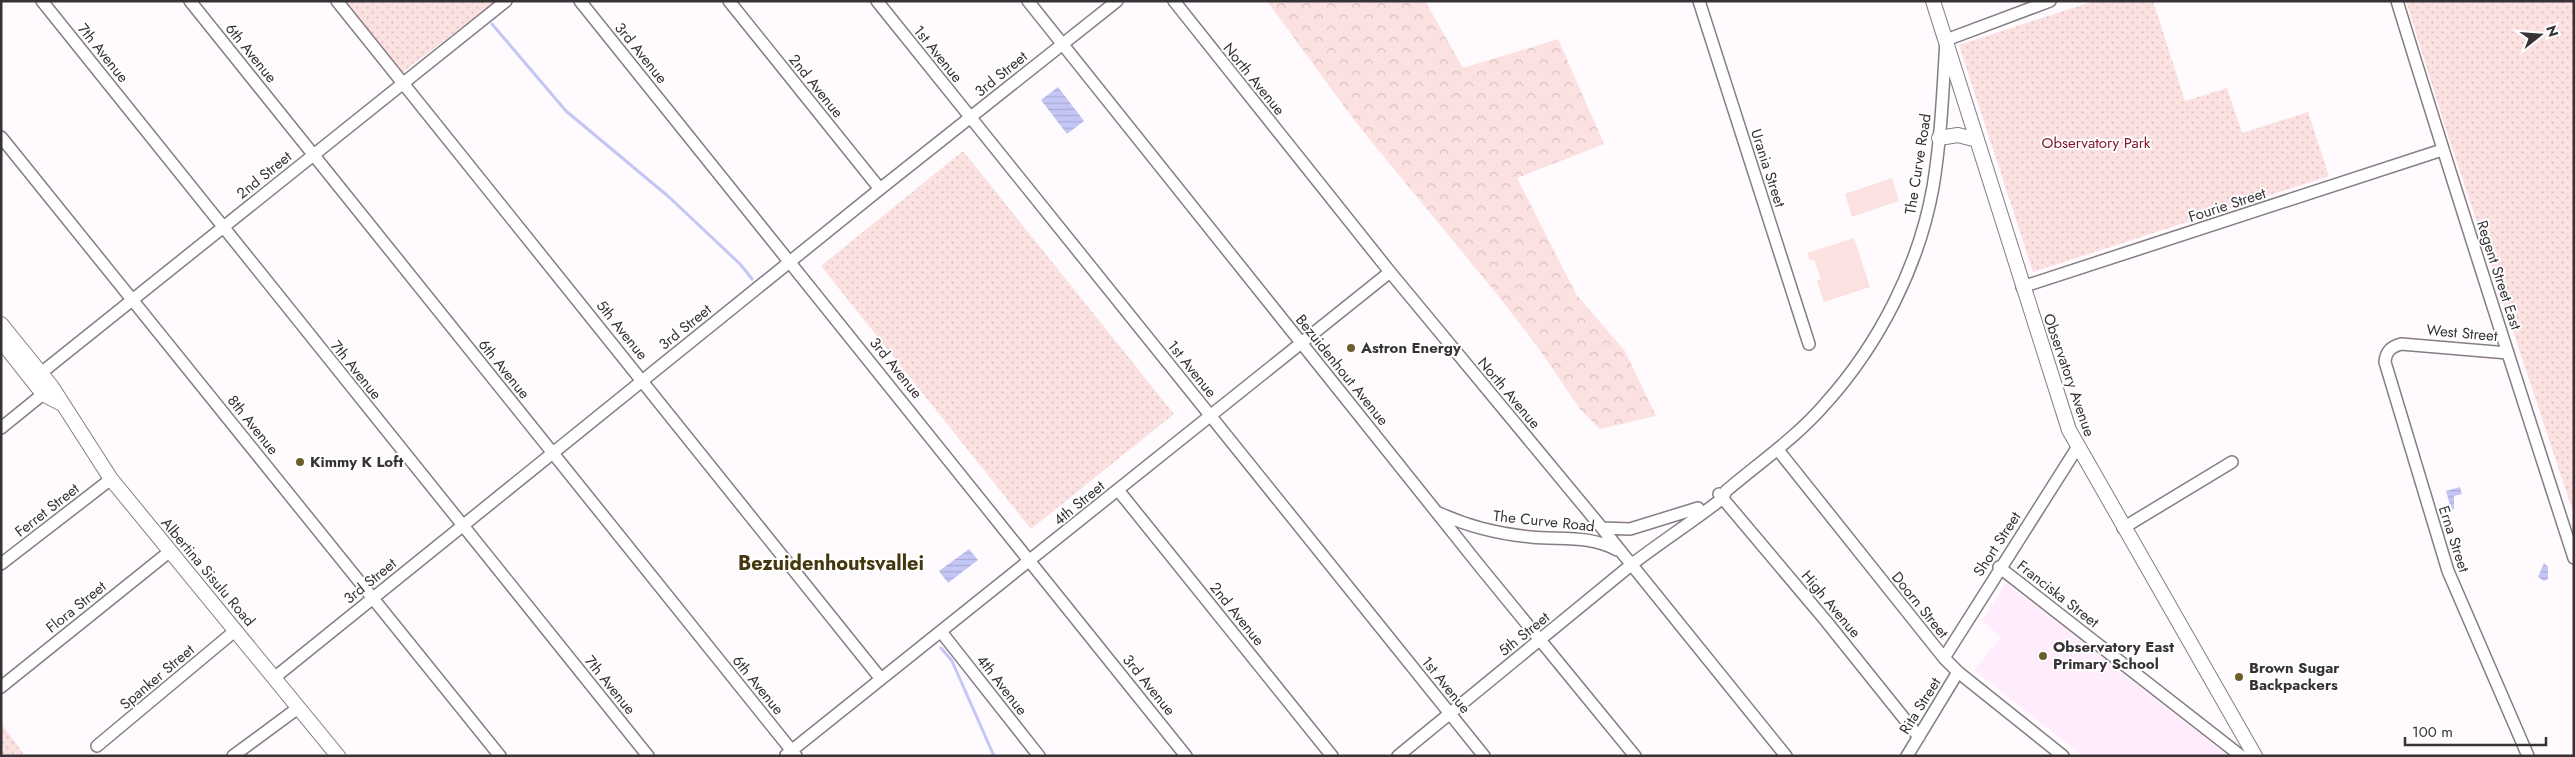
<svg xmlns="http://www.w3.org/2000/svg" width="2575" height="757" font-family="Jost,sans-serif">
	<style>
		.built { fill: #ffedfd }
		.green { fill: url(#green-dots) }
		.forest { fill: url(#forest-crowns) }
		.pitch { fill: #fce1e1 }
		.water { fill: url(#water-rules) }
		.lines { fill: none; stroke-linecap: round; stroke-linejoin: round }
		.stream { stroke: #c4c7f6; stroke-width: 3 }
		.minor-casing { stroke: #867c85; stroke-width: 14 }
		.major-casing { stroke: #867c85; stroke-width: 16 }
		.minor { stroke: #fff; stroke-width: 11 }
		.major { stroke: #fff; stroke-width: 14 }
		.poi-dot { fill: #6f5c2b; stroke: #fff; stroke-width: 2 }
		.labels { text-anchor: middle; stroke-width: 4; stroke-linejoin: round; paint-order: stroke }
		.street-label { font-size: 15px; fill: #363236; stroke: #fff }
		.park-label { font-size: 15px; fill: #82162a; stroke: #fff }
		.poi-label { font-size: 15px; font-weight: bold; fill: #363236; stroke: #fff; text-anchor: start }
		.district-label { font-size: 20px; font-weight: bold; fill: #46370e; stroke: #fff }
	</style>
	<defs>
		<pattern id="green-dots" width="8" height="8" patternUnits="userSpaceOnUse" patternTransform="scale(1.25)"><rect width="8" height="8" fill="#fce1e1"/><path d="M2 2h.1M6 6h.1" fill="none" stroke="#d9c2c2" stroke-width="1.8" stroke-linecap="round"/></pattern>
		<pattern id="forest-crowns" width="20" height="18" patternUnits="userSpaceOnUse" patternTransform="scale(1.25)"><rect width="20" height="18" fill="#fce1e1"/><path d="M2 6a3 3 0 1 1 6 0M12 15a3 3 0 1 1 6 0" fill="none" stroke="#d9c2c2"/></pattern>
		<pattern id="water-rules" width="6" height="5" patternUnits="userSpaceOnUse" patternTransform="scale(1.25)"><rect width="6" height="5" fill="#c4c7f6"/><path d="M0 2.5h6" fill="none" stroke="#a9abd4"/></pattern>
	</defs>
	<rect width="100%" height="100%" fill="#fffafe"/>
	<path class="built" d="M2006 583 2228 756H2083L1974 670 2001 637 1982 621Z"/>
	<path class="green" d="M346 1H496L399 75Z
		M2094 1H2153L2185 101 2227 88 2242 133 2308 112 2329 176 2033 272 1959 45Z
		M2406 1H2574V515L2443 120Z
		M963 151 1174 414 1031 529 821 266Z
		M1 723 25 756H1Z"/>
	<path class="forest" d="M1267 1H1425L1463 68 1558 39 1604 144 1517 178 1576 294 1625 351 1656 416 1600 429 1580 409 1537 346 1496 293 1357 124Z"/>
	<path class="pitch" d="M1892 178 1899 201 1852 217 1845 194Z
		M1854 238 1870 287 1824 302 1817 281 1821 279 1814 260 1810 261 1807 253Z"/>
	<path class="water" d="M1058 87 1084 121 1067 134 1041 100Z
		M2460 487 2462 494 2454 496V509H2451L2446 491Z
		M969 549 978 560 948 583 939 571Z
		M2544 563 2548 567V579L2544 581 2538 577Z"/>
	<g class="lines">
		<path class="stream" d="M492 24 566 111 669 197 740 264 752 279
			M941 648 952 661 994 756"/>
		<defs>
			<path id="minor" d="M42 1 648 756
				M190 1 796 756
				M337 1 881 679
				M580 1 1186 756
				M729 1 880 189
				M877 1 1484 756
				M1028 1 1482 569 1635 756
				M1174 1 1390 272 1602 528 1786 756
				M1699 1 1809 344
				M2397 1C2454 187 2514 373 2574 558
				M1 137 500 756
				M2022 287 2442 150
				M2508 353 2401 344C2391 347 2386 351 2385 362L2448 571 2528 756
				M41 373 506 1
				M1 428 48 390
				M1778 450 1944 658 1958 672 2063 756
				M1118 490 1332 756
				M1719 494 1826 621 1919 737
				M1439 513C1469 527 1499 534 1531 537 1560 540 1591 535 1617 550
				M1602 528 1630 529 1698 508
				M2123 528 2232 462
				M1 564 111 479
				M1999 567 2241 756
				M942 633 1039 756
				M1944 658 2077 448
				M274 678 880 189 1117 1
				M1 687 169 552
				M97 746 236 630
				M786 755 1390 272
				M233 756 298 708
				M1398 756 1631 565C1661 542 1692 522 1723 498L1726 491C1760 462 1797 437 1826 403 1879 344 1919 266 1933 187 1941 139 1943 89 1946 40L2050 1
				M1907 756 1958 672"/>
			<path id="major" d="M1933 1 2069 430 2255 756
				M1939 138 1958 135 1977 140
				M1 324 52 387 111 479 338 756
				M1 341 43 394 60 403"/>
		</defs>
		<use href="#minor" class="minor-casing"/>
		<use href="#major" class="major-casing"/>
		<use href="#minor" class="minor"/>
		<use href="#major" class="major"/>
	</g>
	<g class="poi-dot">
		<circle cx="1351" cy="348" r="5"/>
		<circle cx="300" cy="462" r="5"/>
		<circle cx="2043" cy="656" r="5"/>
		<circle cx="2239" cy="677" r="5"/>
	</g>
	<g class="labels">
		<g class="street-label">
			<text transform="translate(103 53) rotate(51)" y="5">7th Avenue</text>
			<text transform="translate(251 53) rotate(51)" y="5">6th Avenue</text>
			<text transform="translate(641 53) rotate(51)" y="5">3rd Avenue</text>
			<text transform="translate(938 54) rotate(51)" y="5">1st Avenue</text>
			<text transform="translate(1001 74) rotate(-39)" y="5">3rd Street</text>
			<text transform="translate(1254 79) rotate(51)" y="5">North Avenue</text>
			<text transform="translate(816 86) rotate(51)" y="5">2nd Avenue</text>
			<text transform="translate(1918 164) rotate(-81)" y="5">The Curve Road</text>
			<text transform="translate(1768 168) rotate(72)" y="5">Urania Street</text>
			<text transform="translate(264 175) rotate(-39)" y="5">2nd Street</text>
			<text transform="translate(2227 205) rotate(-18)" y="5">Fourie Street</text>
			<text transform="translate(2499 275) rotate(72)" y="5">Regent Street East</text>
			<text transform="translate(685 327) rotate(-39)" y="5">3rd Street</text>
			<text transform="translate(622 330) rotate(51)" y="5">5th Avenue</text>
			<text transform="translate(2462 333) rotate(5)" y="5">West Street</text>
			<text transform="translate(896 368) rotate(51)" y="5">3rd Avenue</text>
			<text transform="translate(504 369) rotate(51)" y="5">6th Avenue</text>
			<text transform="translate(1192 369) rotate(51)" y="5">1st Avenue</text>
			<text transform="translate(356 370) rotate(51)" y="5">7th Avenue</text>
			<text transform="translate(1342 370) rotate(51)" y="5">Bezuidenhout Avenue</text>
			<text transform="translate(2069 375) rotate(71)" y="5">Observatory Avenue</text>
			<text transform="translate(1509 393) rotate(50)" y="5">North Avenue</text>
			<text transform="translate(253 425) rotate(51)" y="5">8th Avenue</text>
			<text transform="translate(1079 503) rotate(-39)" y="5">4th Street</text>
			<text transform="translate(47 510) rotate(-38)" y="5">Ferret Street</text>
			<text transform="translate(1544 521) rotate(6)" y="5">The Curve Road</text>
			<text transform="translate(2454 539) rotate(72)" y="5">Erna Street</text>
			<text transform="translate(1997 544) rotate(-57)" y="5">Short Street</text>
			<text transform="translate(208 572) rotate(50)" y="5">Albertina Sisulu Road</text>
			<text transform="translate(370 581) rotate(-39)" y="5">3rd Street</text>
			<text transform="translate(2058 594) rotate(38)" y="5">Franciska Street</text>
			<text transform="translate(1831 604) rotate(50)" y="5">High Avenue</text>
			<text transform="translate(1920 605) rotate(51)" y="5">Doorn Street</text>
			<text transform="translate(76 607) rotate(-39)" y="5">Flora Street</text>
			<text transform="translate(1237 614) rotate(51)" y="5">2nd Avenue</text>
			<text transform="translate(1524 634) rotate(-39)" y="5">5th Street</text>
			<text transform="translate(157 677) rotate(-40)" y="5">Spanker Street</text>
			<text transform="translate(610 685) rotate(51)" y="5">7th Avenue</text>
			<text transform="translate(758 685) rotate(51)" y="5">6th Avenue</text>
			<text transform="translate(1002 685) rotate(52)" y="5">4th Avenue</text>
			<text transform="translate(1149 685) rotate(51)" y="5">3rd Avenue</text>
			<text transform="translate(1446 685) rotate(51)" y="5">1st Avenue</text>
			<text transform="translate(1920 706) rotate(-58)" y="5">Rita Street</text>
		</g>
		<g class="park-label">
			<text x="2096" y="148">Observatory Park</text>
		</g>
		<g class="poi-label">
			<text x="1361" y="353">Astron Energy</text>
			<text x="310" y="467">Kimmy K Loft</text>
			<text x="2053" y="652">Observatory East<tspan x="2053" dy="17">Primary School</tspan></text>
			<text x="2249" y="673">Brown Sugar<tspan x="2249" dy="17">Backpackers</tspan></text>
		</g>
		<g class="district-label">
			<text x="831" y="570">Bezuidenhoutsvallei</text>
		</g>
	</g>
	<rect width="2575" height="757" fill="none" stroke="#363236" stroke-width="5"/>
	<g transform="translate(2540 35) rotate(73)" stroke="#ffffff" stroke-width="4" paint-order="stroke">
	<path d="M0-4L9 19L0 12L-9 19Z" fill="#363236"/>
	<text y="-8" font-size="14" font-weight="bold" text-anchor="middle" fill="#363236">N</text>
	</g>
	<path d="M2405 737v8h141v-8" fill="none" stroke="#363236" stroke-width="2.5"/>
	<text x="2412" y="737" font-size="15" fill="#363236" stroke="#ffffff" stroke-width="4" paint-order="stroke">100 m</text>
</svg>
